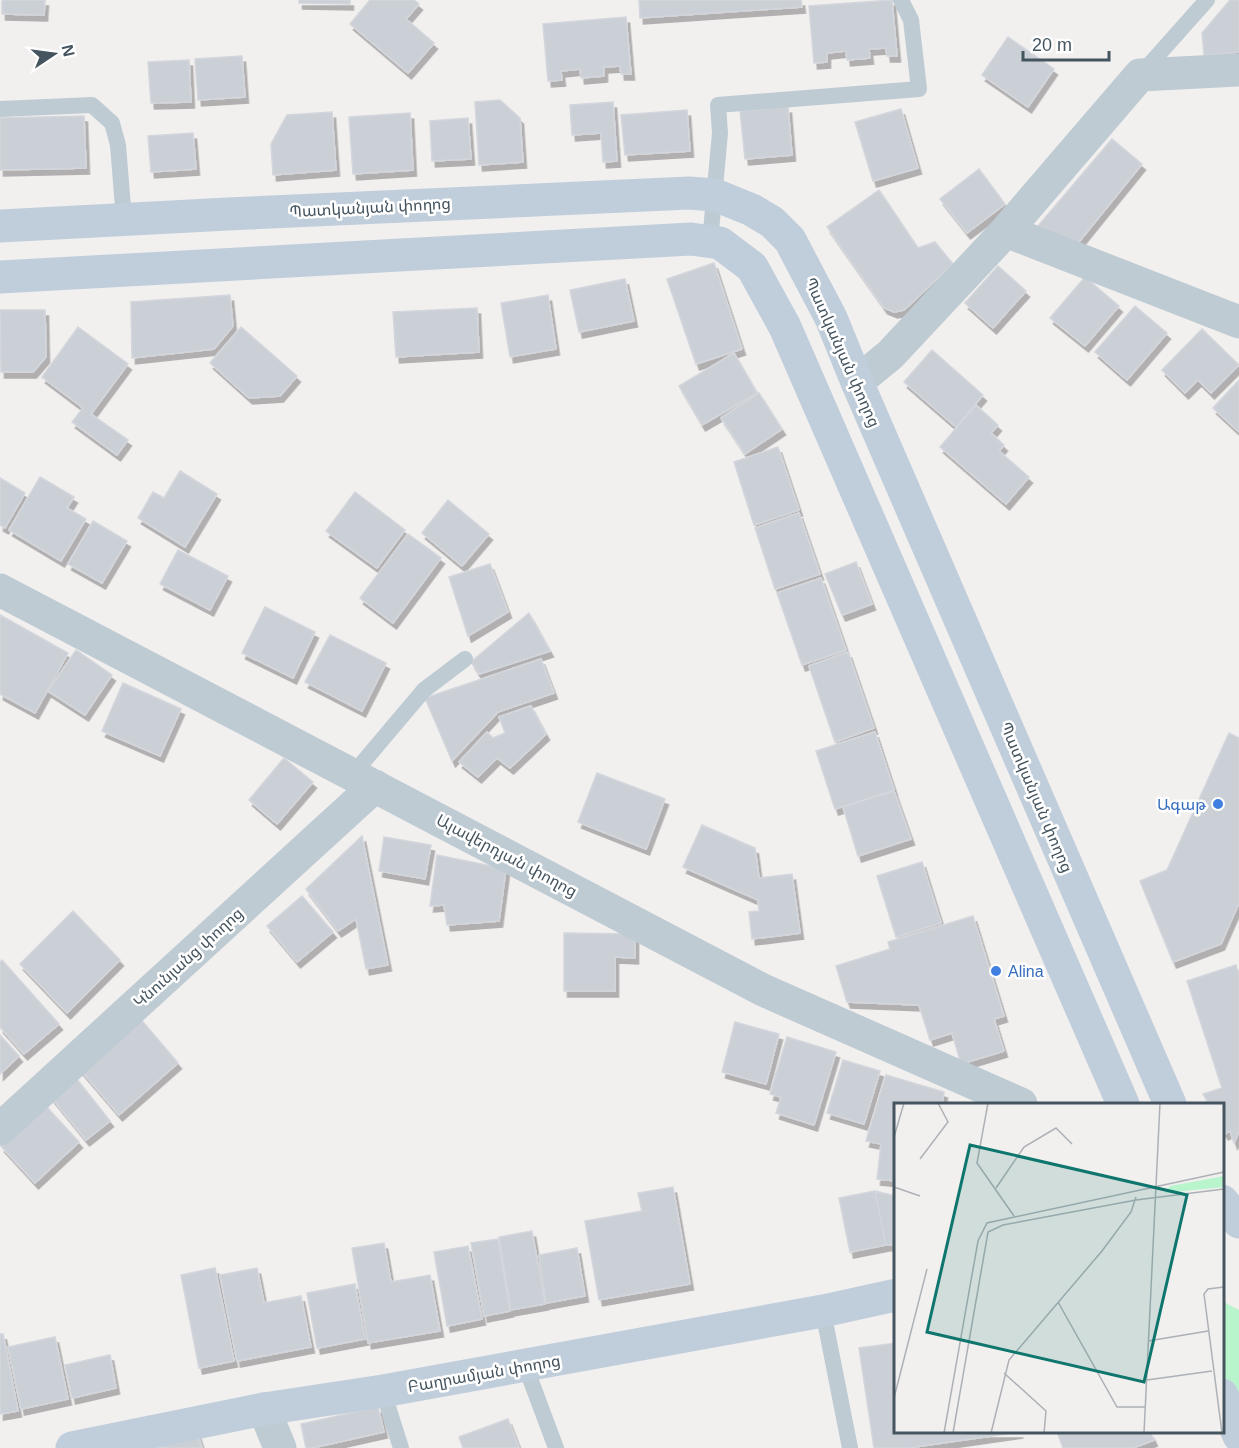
<svg xmlns="http://www.w3.org/2000/svg" width="1239" height="1448" font-family="Arial,'Noto Sans Armenian',sans-serif">
	<style>
		.green { fill: #b9f5cc }
		.building { fill: #cbd0d6; stroke: #d3d6dc; stroke-width: 1.5; filter: url(#shadow) }
		.lines { fill: none; stroke-linecap: round; stroke-linejoin: round }
		.service { stroke: #becbd3; stroke-width: 16 }
		.minor { stroke: #becbd3; stroke-width: 33 }
		.secondary { stroke: #c0cedb; stroke-width: 33 }
		.shop-dot { fill: #3f7fe0; stroke: #fff; stroke-width: 2 }
		.labels { text-anchor: middle; stroke-width: 5; stroke-linejoin: round; paint-order: stroke }
		.street-label { font-size: 16px; fill: #455560; stroke: #fff }
		.shop-label { font-size: 16px; fill: #366cbe; stroke: #fff; text-anchor: end }
		.inset-road { fill: none; stroke: #adb1b6; stroke-width: 1.5 }
		.view { fill: #0f766e; fill-opacity: 0.15; stroke: #0f766e; stroke-width: 3 }
		.inset-edge { fill: none; stroke: #455560; stroke-width: 3 }
	</style>
	<defs>
		<filter id="shadow"><feDropShadow dx="3.5" dy="6" stdDeviation="0" flood-color="#0004"/></filter>
	</defs>
	<rect width="100%" height="100%" fill="#f2efef"/>
	<path class="green" d="M1224 1302 1239 1310V1418L1223 1380 1222 1309Z"/>
	<path class="building" d="M2 0H45L44 15 2 14Z
		M299 0H350V4L299 3Z
		M370 0H414L419 4 406 19 434 43 408 73 350 24Z
		M639 0H801L802 7 640 18Z
		M892 0 897 56H887L886 48 869 49 870 58 847 60 846 51 827 53V62L814 63 809 6Z
		M1230 0H1239V52L1204 55 1202 33Z
		M626 17 631 74H621L620 66 604 67V76L581 78 580 69 561 71 562 80 548 81 543 24Z
		M1008 37 1054 69 1028 107 982 75Z
		M242 56 245 97 198 100 195 59Z
		M189 60 191 102 151 103 148 62Z
		M500 100 520 118 523 162 479 165 475 102Z
		M613 102 617 161 603 162 601 133 572 135 570 105Z
		M788 107 792 155 745 159 740 111Z
		M901 109 918 168 873 181 855 122Z
		M687 110 690 151 625 155 621 115Z
		M332 112 336 170 273 175 271 144 287 115Z
		M410 113 413 170 353 174 349 117Z
		M84 116 86 168 0 170V118Z
		M468 118 471 159 432 161 430 121Z
		M193 133 196 169 151 172 148 136Z
		M1112 139 1142 164 1078 243 1038 226Z
		M979 169 1005 204 967 233 940 199Z
		M879 190 918 248 935 242 953 264 904 310 894 312 884 308 827 227Z
		M714 263 742 349 696 364 667 279Z
		M998 266 1026 291 993 328 965 303Z
		M1085 277 1119 306 1085 346 1050 318Z
		M625 279 634 321 579 332 570 290Z
		M230 295 233 326 214 349 132 358 131 302Z
		M548 295 556 349 510 357 501 303Z
		M1135 306 1167 333 1127 380 1095 352Z
		M477 308 479 352 396 357 393 312Z
		M0 310H45L46 357 33 372H1Z
		M78 327 128 364 91 414 128 440 117 455 72 422 83 408 42 377Z
		M241 327 297 376 280 396 249 398 210 363Z
		M1202 329 1239 365 1211 393 1198 380 1185 393 1162 370Z
		M932 350 983 395 956 427 904 382Z
		M734 353 757 393 702 425 679 386Z
		M1239 380V432L1213 408Z
		M759 393 782 429 745 454 721 418Z
		M976 405 998 425 991 433 1004 445 999 451 1029 477 1006 504 940 447Z
		M778 447 799 510 754 525 734 462Z
		M180 471 217 494 185 547 138 518 153 492 164 498Z
		M40 477 74 497 67 508 86 519 61 561 9 530Z
		M0 478 25 493 5 528 0 525Z
		M355 492 405 530 377 568 326 531Z
		M448 500 489 534 462 566 422 533Z
		M799 513 820 574 775 589 755 528Z
		M93 521 127 541 102 583 68 564Z
		M408 534 441 558 393 623 360 598Z
		M178 550 228 576 210 610 160 584Z
		M856 562 872 604 842 615 825 574Z
		M490 564 508 612 468 636 449 577Z
		M821 578 846 650 802 665 777 593Z
		M265 607 315 632 293 678 242 653Z
		M529 613 550 651 479 674 471 662Z
		M0 615 68 653 35 713 0 694Z
		M330 635 386 663 362 711 305 682Z
		M76 650 112 675 85 715 48 691Z
		M848 652 874 728 835 742 809 666Z
		M541 659 554 693 498 712 452 761 425 698Z
		M123 683 181 709 160 756 102 731Z
		M531 706 546 734 510 768 497 758 478 777 459 762 487 732 493 738 505 733 499 717Z
		M875 732 894 790 835 809 816 751Z
		M1229 733 1239 738V903L1221 944 1173 962 1140 881 1167 870Z
		M284 758 313 782 277 824 249 800Z
		M597 773 665 799 646 849 578 822Z
		M894 791 911 839 858 856 843 807Z
		M702 825 755 848 759 878 792 874 800 933 752 939 749 912 759 911 758 900 683 867Z
		M362 836 388 965 366 969 356 919 338 931 306 889Z
		M384 837 431 845 425 879 379 871Z
		M437 855 506 869 499 921 447 925 444 905 430 906Z
		M922 862 941 923 896 937 877 876Z
		M302 896 333 932 297 962 267 926Z
		M73 911 120 960 67 1013 20 964Z
		M973 916 1004 1016 994 1019 1004 1051 961 1064 952 1033 930 1040 919 1005 847 1002 836 966 890 949 888 942Z
		M564 933 635 934V958L615 957V991H564Z
		M2 960 59 1024 24 1054 0 1027V962Z
		M1236 965 1239 975V1131L1234 1143 1230 1131 1225 1134 1222 1130V1104H1209L1203 1094 1222 1088 1187 981Z
		M138 1016 178 1063 119 1115 78 1067Z
		M735 1022 779 1034 766 1084 722 1072Z
		M0 1035 19 1056 0 1074Z
		M787 1037 836 1052 814 1125 776 1113 781 1097 770 1094Z
		M843 1060 880 1071 864 1124 827 1113Z
		M886 1075 944 1092 942 1104H896V1181L877 1179 881 1144 866 1141Z
		M76 1078 110 1121 86 1140 51 1097Z
		M45 1105 79 1142 35 1183 1 1146Z
		M673 1187 690 1284 599 1300 585 1221 642 1211 638 1193Z
		M875 1191 896 1196V1244L886 1245Z
		M875 1191 886 1245 850 1252 839 1198Z
		M532 1231 545 1304 511 1310 499 1237Z
		M498 1239 510 1311 484 1316 471 1243Z
		M384 1243 391 1282 430 1275 440 1331 368 1343 352 1248Z
		M468 1246 482 1319 447 1326 434 1252Z
		M577 1248 585 1296 546 1303 539 1255Z
		M215 1268 234 1361 199 1368 181 1275Z
		M257 1268 264 1303 301 1296 311 1347 237 1361 220 1275Z
		M355 1284 365 1339 317 1348 307 1293Z
		M0 1334H3L18 1411 0 1414Z
		M55 1337 68 1399 21 1409 8 1347Z
		M896 1343V1432H1020L908 1448H874L859 1348Z
		M110 1355 116 1388 72 1398 65 1365Z
		M378 1407 384 1432 312 1448H306L301 1424Z
		M508 1419 519 1448H463L459 1437Z
		M196 1429 202 1448H153Z
		M1057 1432H1150L1154 1440 1133 1448H1063Z"/>
	<g class="lines">
		<path class="service" d="M1142 73 1207 0
			M0 109 92 105 112 123 118 145 124 220
			M710 242 720 133 718 105 919 89 911 20 901 0
			M353 774 424 690 465 659
			M823 1311 850 1448
			M525 1365 556 1448
			M383 1391 401 1448"/>
		<path class="minor" d="M1006 231 1239 322
			M857 382 890 355 1006 231 1140 75 1239 70
			M0 590 763 990 1021 1104
			M0 1129 375 786
			M264 1409 280 1448"/>
		<path class="secondary" d="M0 226 228 214 689 193 715 195 752 210 772 222 790 240 831 318 857 382 1170 1104
			M0 277 691 239 720 243 752 267 785 327 1123 1104
			M1222 1201 1239 1222
			M1222 1395 1239 1436
			M72 1448 264 1409 383 1391 823 1311 896 1295"/>
	</g>
	<g class="shop-dot">
		<circle cx="1218" cy="804" r="6"/>
		<circle cx="996" cy="971" r="6"/>
	</g>
	<g class="labels">
		<g class="street-label">
			<text transform="translate(370 207) rotate(-3)" y="6">Պատկանյան փողոց</text>
			<text transform="translate(843 352) rotate(66)" y="6">Պատկանյան փողոց</text>
			<text transform="translate(1037 797) rotate(67)" y="6">Պատկանյան փողոց</text>
			<text transform="translate(507 855) rotate(28)" y="6">Ալավերդյան փողոց</text>
			<text transform="translate(188 957) rotate(-42)" y="6">Կնունյանց փողոց</text>
			<text transform="translate(484 1373) rotate(-10)" y="6">Բաղրամյան փողոց</text>
		</g>
		<g class="shop-label">
			<text x="1206" y="810">Ագաթ</text>
			<text x="1008" y="977" text-anchor="start">Alina</text>
		</g>
	</g>
	<g transform="translate(894 1103)">
		<rect width="330" height="330" fill="#f2efef"/>
		<path d="M330 73V84L271 90 276 83Z" fill="#b9f5cc"/>
		<path class="inset-road" d="M94 0 83 60 120 113M0 34 10 0M26 56 54 19 44 0M0 84 26 93M102 85 130 44 162 25 178 41M164 199 223 304H251M254 238 314 228M110 270 152 308 150 330M253 277 318 268M0 295 33 166M50 330 84 138 93 120 330 69M59 330 94 129 109 122 242 97 330 86M97 330 115 257 208 148 237 109 242 94M250 330 266 0M328 330 310 191 314 186 330 184"/>
		<path class="view" d="M76 42 293 92 250 279 33 229Z"/>
		<rect width="330" height="330" class="inset-edge"/>
	</g>
	<g transform="translate(54 54) rotate(77)" stroke="#ffffff" stroke-width="4.5" paint-order="stroke">
	<path d="M0-4.5L10 22L0 15L-10 22Z" fill="#455560"/>
	<text y="-9" font-size="16" font-weight="bold" text-anchor="middle" fill="#455560">N</text>
	</g>
	<path d="M1023 51v9h86v-9" fill="none" stroke="#455560" stroke-width="3"/>
	<text x="1032" y="51" font-size="18" fill="#455560" stroke="#ffffff" stroke-width="4.5" paint-order="stroke">20 m</text>
</svg>
